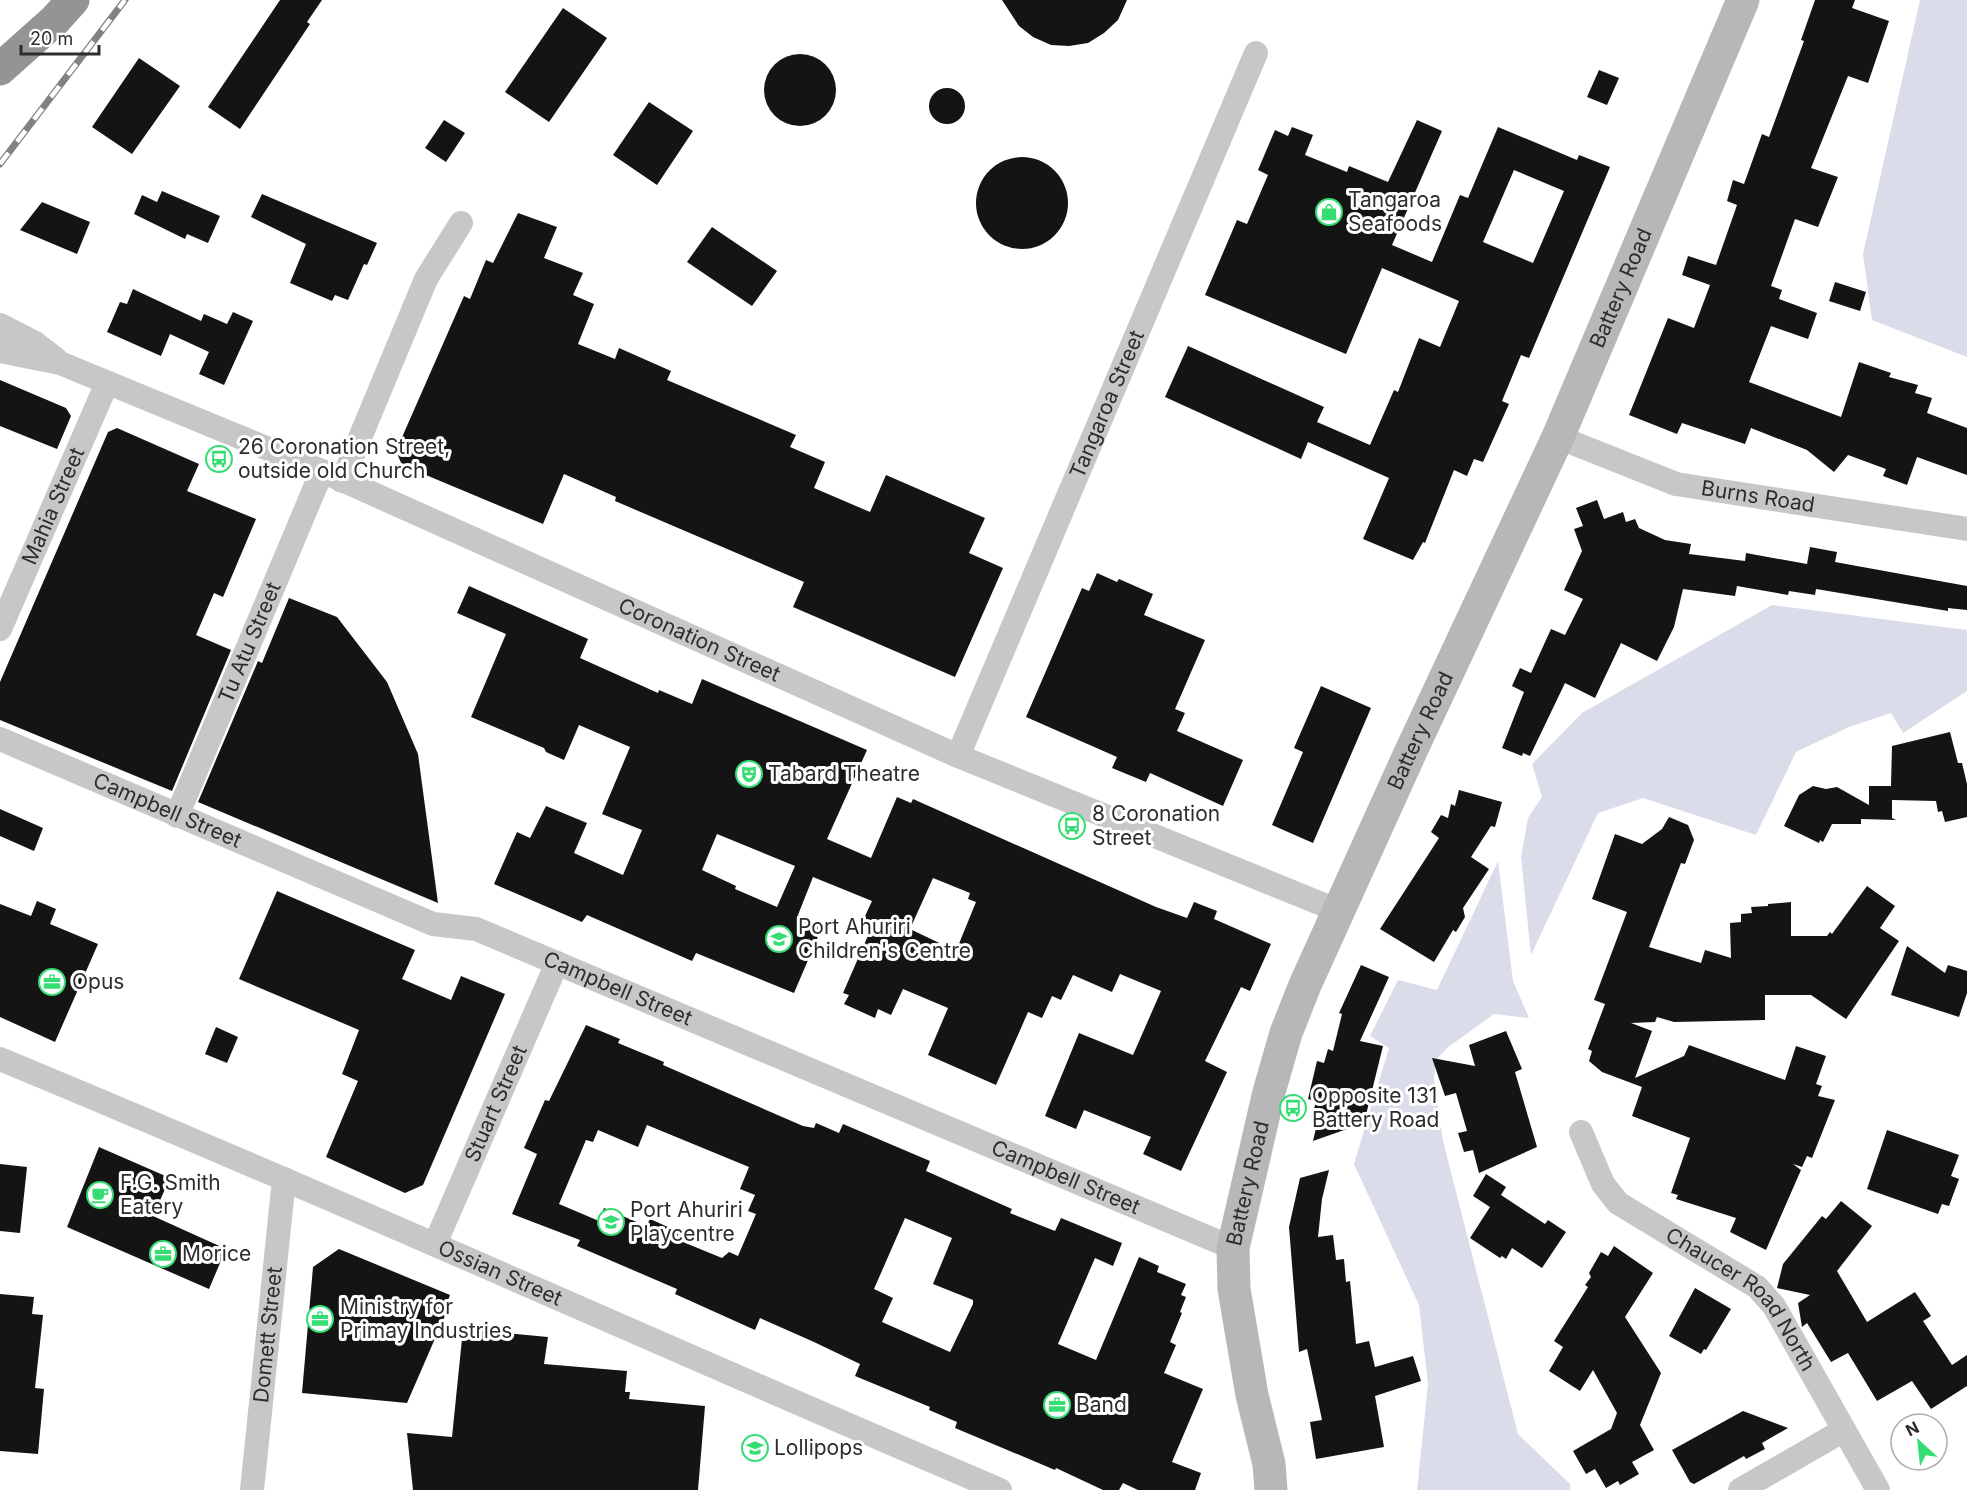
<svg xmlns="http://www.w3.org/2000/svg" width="1967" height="1490" font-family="Inter,sans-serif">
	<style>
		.green { fill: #dbdcea }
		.building { fill: #141414; fill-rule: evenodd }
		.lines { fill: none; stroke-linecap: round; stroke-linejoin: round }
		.street { stroke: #c7c7c7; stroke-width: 24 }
		.secondary { stroke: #b7b7b7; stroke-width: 33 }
		.highway { stroke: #949494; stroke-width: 33 }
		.rail-casing { stroke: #828282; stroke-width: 7 }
		.rail { stroke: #fff; stroke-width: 4.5; stroke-dasharray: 14; stroke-linecap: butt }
		.labels { text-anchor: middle; stroke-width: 6; stroke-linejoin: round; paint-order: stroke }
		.poi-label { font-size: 21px; fill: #2d2d2d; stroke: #fff; text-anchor: start }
		.street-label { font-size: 21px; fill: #2d2d2d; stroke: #fff }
	</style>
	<rect width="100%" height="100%" fill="#fff"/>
	<path class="green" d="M1920 0H1967V357L1872 320 1863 254Z
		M1772 605 1967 630V691L1903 733 1891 713 1849 727 1796 752 1756 835 1643 798 1598 813 1531 955 1521 857 1528 818 1542 797 1532 764 1582 713Z
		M1498 861 1513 981 1529 1018 1494 1014 1447 1048 1436 1060 1434 1078 1443 1141 1518 1434 1570 1484V1490H1417L1428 1384 1419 1305 1354 1164 1389 1048 1370 1036 1398 980 1437 990Z"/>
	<path class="building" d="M280 0H322L307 22 310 24 240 129 208 107Z
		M1002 0H1127L1118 20 1104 33 1088 43 1069 46 1051 45 1033 37 1019 26Z
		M1815 0H1855L1852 8 1889 21 1868 83 1848 76 1811 168 1838 177 1818 227 1795 219 1771 286 1782 290 1779 299 1817 313 1808 339 1771 326 1749 382 1841 417 1859 362 1891 373 1889 377 1918 385 1915 393 1932 398 1927 413 1967 428V475L1917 457 1907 485 1883 476 1886 469 1848 455 1834 472 1807 450 1751 428 1745 444 1682 423 1677 434 1629 415 1668 318 1694 328 1710 285 1682 275 1688 256 1716 265 1737 205 1727 201 1733 180 1744 184 1762 134 1769 137 1804 41 1801 40Z
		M563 8 607 38 549 122 505 92Z
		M764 90a36 36 0 1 1 72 0a36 36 0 1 1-72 0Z
		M139 58 180 86 132 154 92 127Z
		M1599 70 1619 78 1607 105 1587 97Z
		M929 106a18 18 0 1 1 36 0a18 18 0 1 1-36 0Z
		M649 102 693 131 657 185 613 155Z
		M444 120 465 133 446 162 425 148Z
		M1417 120 1442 131 1392 245 1432 262 1460 195 1468 198 1498 127 1577 160 1579 155 1610 167 1529 358 1521 355 1502 401 1509 404 1483 462 1474 459 1467 476 1454 470 1425 543 1423 542 1413 560 1363 539 1389 478 1308 442 1301 459 1165 397 1188 346 1324 407 1317 422 1370 445 1394 390 1398 392 1419 338 1440 347 1459 301 1382 268 1346 354 1205 295 1237 220 1247 224 1268 175 1258 170 1275 130 1288 136 1292 127 1313 135 1305 155 1347 172 1349 166 1388 182ZM1514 170 1564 191 1533 263 1483 242Z
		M976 203a46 46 0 1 1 92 0a46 46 0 1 1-92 0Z
		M162 191 220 216 208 243 187 234 185 239 134 214 142 195 157 202Z
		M262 194 377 243 367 265 364 264 348 300 335 295 332 301 290 283 306 244 251 217Z
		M42 202 90 222 77 254 20 230Z
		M518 213 557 227 544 258 583 273 573 295 594 304 578 344 615 359 619 348 671 371 667 380 796 435 790 447 825 462 814 488 870 512 886 475 985 518 969 553 1003 568 955 677 793 607 804 582 615 501 616 497 564 474 543 524 402 465 396 451 464 296 470 299 486 260 493 263Z
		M712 227 777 271 752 306 687 262Z
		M1835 282 1866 292 1860 311 1829 301Z
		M133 289 201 321 204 314 227 324 233 312 253 321 224 385 199 374 209 352 170 334 161 356 107 332 120 302 127 304Z
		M0 380 66 408 71 416 57 449 0 426Z
		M117 428 199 464 187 491 256 519 223 597 214 593 196 635 231 650 172 791 0 720V682L108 432Z
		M1597 500 1604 519 1623 512 1626 522 1635 519 1639 528 1665 540 1691 544 1689 554 1745 561 1746 553 1807 564 1810 547 1837 552 1835 562 1967 586V610L1948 608V611L1816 589 1815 595 1789 591 1788 595 1737 586 1735 596 1683 589 1674 627 1657 661 1621 643 1595 698 1565 683 1530 756 1523 753 1522 756 1502 748 1524 692 1512 686 1520 668 1531 673 1551 629 1565 635 1583 599 1564 590 1582 551 1574 529 1583 526 1576 508Z
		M1097 573 1117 582 1119 579 1153 594 1144 615 1205 640 1175 709 1185 713 1177 731 1243 760 1223 806 1150 773 1146 782 1112 768 1117 757 1026 717 1082 588 1089 591Z
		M469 586 588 639 580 658 658 693 659 690 692 704 702 679 867 750 827 839 871 858 897 797 911 803 913 799 1156 907 1187 918 1194 902 1217 911 1214 919 1271 944 1250 991 1241 987 1205 1061 1227 1072 1181 1171 1143 1154 1151 1137 1084 1110 1076 1129 1045 1116 1079 1033 1133 1055 1161 991 1120 974 1112 992 1073 975 1061 1000 1052 996 1042 1018 1028 1012 996 1085 928 1055 948 1008 903 989 891 1015 878 1009 875 1018 844 1004 849 995 843 993 870 931 860 927 872 901 813 877 798 915 823 925 794 993 696 953 692 961 587 915 582 922 494 884 517 832 530 838 546 806 587 823 574 853 623 875 642 830 602 814 630 747 579 725 564 760 546 752 544 748 471 717 506 634 457 613ZM717 834 795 866 777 907 735 889 736 886 702 870ZM933 878 970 893 968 899 976 902 956 951 910 929Z
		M289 598 337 617 387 682 418 754 438 903 198 802 258 661 262 663Z
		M1321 686 1371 708 1313 843 1272 825 1303 752 1294 748Z
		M1950 732 1958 763H1962L1967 784V817L1945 822 1942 811 1938 812 1936 801 1892 800V818L1896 820 1861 819V824H1832L1823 842 1820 840 1819 843 1784 826 1799 795 1813 786 1826 789 1837 787 1869 805V786H1891L1892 746Z
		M1459 790 1502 802 1495 827 1491 826 1471 857 1489 869 1463 908 1465 917 1456 932 1453 930 1434 962 1380 929 1439 838 1431 832 1441 815 1448 818 1451 804 1455 806Z
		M0 809 43 828 34 851 0 836Z
		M1669 817 1688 825 1694 840 1685 864 1681 863 1649 947 1701 963 1705 950 1731 958 1730 923 1741 922V914L1752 913 1751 907 1768 906V904L1791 902V936H1827L1830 932 1832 934 1867 886 1895 906 1880 928 1899 941 1846 1019 1811 995H1765V1020L1674 1022 1657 1017 1655 1022 1631 1023 1652 1031 1635 1078 1684 1056 1689 1045 1785 1080 1796 1046 1826 1056 1816 1084 1822 1086 1818 1096 1835 1100 1812 1158 1807 1156 1802 1167 1793 1164 1801 1170 1766 1250 1730 1232 1736 1218 1676 1199 1678 1195 1671 1193 1690 1138 1632 1116 1642 1087 1602 1072 1589 1061 1592 1051 1588 1049 1605 1004 1594 1000 1627 912 1592 899 1615 834 1642 844 1662 829Z
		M277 891 415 950 402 979 451 1000 461 976 505 994 423 1185 405 1193 326 1157 358 1081 342 1074 359 1030 239 979Z
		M37 901 56 909 50 924 98 944 55 1042 0 1017V904L31 916Z
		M1907 946 1945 973 1948 965 1967 971V993L1959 1017 1891 995Z
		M1361 965 1389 977 1360 1041 1383 1046 1364 1123 1313 1141 1319 1115 1313 1113 1316 1101 1308 1099 1317 1061 1324 1063 1328 1049 1333 1051 1342 1014 1339 1013Z
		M586 1025 620 1039 618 1043 664 1062 663 1065 803 1126 814 1128 816 1123 839 1133 843 1124 930 1161 926 1171 1012 1209 1010 1213 1055 1231 1061 1218 1122 1243 1113 1266 1095 1258 1058 1344 1096 1360 1139 1257 1159 1266 1157 1272 1186 1284 1181 1295 1186 1297 1180 1312 1182 1313 1170 1342 1176 1345 1164 1373 1203 1389 1172 1462 1201 1473 1195 1490H1138L1123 1483 1119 1490H1103L1056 1468 1055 1470 955 1428 957 1422 929 1410 930 1407 855 1376 860 1364 814 1342 760 1318 755 1330 675 1294 677 1289 577 1246 580 1240 512 1214 537 1154 524 1148 545 1100 549 1101ZM647 1125 749 1167 740 1189 755 1195 748 1211 756 1214 738 1256 729 1252 722 1258 683 1242 686 1235 650 1219 646 1226 604 1208 599 1221 559 1204 586 1140 593 1142 598 1130 638 1147ZM905 1218 952 1238 933 1284 973 1300V1304L950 1352 882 1322 893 1298 874 1289Z
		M216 1027 238 1037 227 1063 205 1054Z
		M1506 1031 1522 1069 1515 1072 1537 1147 1479 1173 1473 1150 1464 1152 1458 1133 1467 1131 1456 1093 1445 1096 1432 1058 1475 1066 1469 1045Z
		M1887 1130 1959 1155 1951 1176 1959 1179 1949 1206 1942 1204 1938 1214 1867 1189Z
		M99 1147 170 1178 153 1216 226 1249 209 1289 67 1227Z
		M0 1164 27 1167 20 1233 0 1231Z
		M1329 1170 1322 1199 1318 1237 1333 1235 1336 1260 1344 1259 1346 1282 1350 1281 1356 1344 1369 1341 1375 1367 1413 1356 1421 1381 1375 1396 1384 1447 1316 1459 1310 1422 1322 1420 1307 1349 1299 1352 1289 1227 1300 1178Z
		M1486 1174 1506 1187 1501 1195 1545 1224 1548 1220 1566 1232 1542 1268 1512 1248 1506 1259 1502 1256 1500 1258 1470 1238 1490 1207 1473 1196Z
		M1841 1201 1872 1226 1837 1271 1867 1322 1915 1292 1931 1316 1923 1321 1952 1365 1967 1355V1386L1931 1409 1912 1381 1877 1401 1848 1353 1831 1362 1807 1323 1802 1327 1798 1303 1810 1295 1777 1288 1783 1264 1822 1216 1826 1219Z
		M1614 1246 1653 1273 1625 1317 1661 1373 1640 1425 1654 1450 1632 1462 1639 1474 1620 1485 1618 1481 1606 1488 1595 1469 1586 1474 1573 1451 1611 1429 1617 1413 1593 1370 1580 1391 1549 1371 1563 1347 1554 1341 1588 1287 1585 1285 1591 1277 1589 1273 1601 1252 1608 1256Z
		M339 1249 450 1295 447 1303 450 1304 407 1403 302 1393 313 1267Z
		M1695 1288 1731 1309 1706 1350 1704 1349 1701 1354 1669 1336Z
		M0 1294 34 1297 32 1314 43 1315 35 1388 44 1389 38 1454 0 1451Z
		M463 1329 548 1337 544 1364 627 1371 625 1392H630L629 1399 705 1406 698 1490H413L407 1433 452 1437Z
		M1743 1411 1788 1428 1762 1443 1765 1449 1746 1459 1744 1456 1694 1484 1690 1482 1672 1450Z"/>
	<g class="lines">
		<g class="street">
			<path d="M0 325 35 343 56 359"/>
			<path id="s1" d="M0 351 60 363 322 471 958 756 1339 911"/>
			<path id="s2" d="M1558 437 1676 484 1967 529"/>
			<path d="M342 481 426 279 461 223"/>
			<path id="s3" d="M0 629 107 383"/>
			<path id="s4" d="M0 739 433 924 476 929 1233 1248"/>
			<path id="s5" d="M958 756 1256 53"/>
			<path id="s6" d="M177 816 322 471"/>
			<path id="s7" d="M0 1059C336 1198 666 1348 1000 1490"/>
			<path id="s8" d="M1581 1132 1603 1184 1618 1203 1757 1287 1774 1306 1878 1490"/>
			<path id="s9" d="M435 1244 557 963"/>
			<path id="s10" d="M252 1490 284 1179"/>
			<path d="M1740 1490 1844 1430"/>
		</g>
		<path class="secondary" id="s11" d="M1271 1490 1269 1464 1252 1395 1234 1289 1233 1248 1269 1092 1286 1033 1305 985 1411 751 1558 437 1743 0"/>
		<path class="highway" d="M0 69 55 20 73 0"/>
		<defs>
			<path id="rail" d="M0 164 125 0"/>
		</defs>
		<use href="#rail" class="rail-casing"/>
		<use href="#rail" class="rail"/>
	</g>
	<defs>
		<symbol id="shop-ring" viewBox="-11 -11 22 22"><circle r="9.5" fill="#fff" stroke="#36dd72" stroke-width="1.5"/><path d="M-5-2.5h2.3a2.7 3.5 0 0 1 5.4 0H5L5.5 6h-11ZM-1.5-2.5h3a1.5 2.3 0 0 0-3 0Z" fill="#36dd72"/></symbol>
		<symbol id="bus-ring" viewBox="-11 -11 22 22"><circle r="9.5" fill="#fff" stroke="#36dd72" stroke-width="1.5"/><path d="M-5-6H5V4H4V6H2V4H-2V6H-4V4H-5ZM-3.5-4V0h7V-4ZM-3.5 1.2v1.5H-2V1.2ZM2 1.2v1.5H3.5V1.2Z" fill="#36dd72"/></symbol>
		<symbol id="theatre-ring" viewBox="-11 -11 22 22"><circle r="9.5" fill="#fff" stroke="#36dd72" stroke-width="1.5"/><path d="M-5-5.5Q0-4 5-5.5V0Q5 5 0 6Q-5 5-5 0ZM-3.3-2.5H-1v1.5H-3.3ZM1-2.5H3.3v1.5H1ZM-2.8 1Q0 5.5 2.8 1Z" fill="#36dd72"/></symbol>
		<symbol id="school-ring" viewBox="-11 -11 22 22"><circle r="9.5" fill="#fff" stroke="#36dd72" stroke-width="1.5"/><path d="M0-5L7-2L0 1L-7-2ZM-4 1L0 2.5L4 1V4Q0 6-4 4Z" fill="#36dd72"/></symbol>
		<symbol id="office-ring" viewBox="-11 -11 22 22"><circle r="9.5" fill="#fff" stroke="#36dd72" stroke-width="1.5"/><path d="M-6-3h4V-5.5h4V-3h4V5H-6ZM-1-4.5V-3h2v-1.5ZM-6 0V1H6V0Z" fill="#36dd72"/></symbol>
		<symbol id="cafe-ring" viewBox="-11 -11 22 22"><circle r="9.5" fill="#fff" stroke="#36dd72" stroke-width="1.5"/><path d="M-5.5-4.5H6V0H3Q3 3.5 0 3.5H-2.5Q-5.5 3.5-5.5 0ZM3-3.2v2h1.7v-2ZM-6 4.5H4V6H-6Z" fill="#36dd72"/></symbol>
	</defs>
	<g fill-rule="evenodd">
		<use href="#shop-ring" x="1314" y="197" width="30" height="30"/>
		<use href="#bus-ring" x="204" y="444" width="30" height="30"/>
		<use href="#theatre-ring" x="734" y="759" width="30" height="30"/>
		<use href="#bus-ring" x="1057" y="811" width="30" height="30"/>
		<use href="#school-ring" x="764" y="924" width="30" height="30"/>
		<use href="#office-ring" x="37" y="967" width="30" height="30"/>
		<use href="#bus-ring" x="1278" y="1093" width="30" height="30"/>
		<use href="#cafe-ring" x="85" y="1180" width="30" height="30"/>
		<use href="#school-ring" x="596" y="1207" width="30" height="30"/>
		<use href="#office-ring" x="148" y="1239" width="30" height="30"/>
		<use href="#office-ring" x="305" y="1304" width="30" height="30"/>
		<use href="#office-ring" x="1042" y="1390" width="30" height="30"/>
		<use href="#school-ring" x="740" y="1433" width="30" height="30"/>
	</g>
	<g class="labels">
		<g class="poi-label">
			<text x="1348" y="207">Tangaroa<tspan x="1348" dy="24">Seafoods</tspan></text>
			<text x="238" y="454">26 Coronation Street,<tspan x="238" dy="24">outside old Church</tspan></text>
			<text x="768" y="781">Tabard Theatre</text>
			<text x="1092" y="821">8 Coronation<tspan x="1092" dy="24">Street</tspan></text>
			<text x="798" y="934">Port Ahuriri<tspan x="798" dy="24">Children's Centre</tspan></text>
			<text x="72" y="989">Opus</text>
			<text x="1312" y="1103">Opposite 131<tspan x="1312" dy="24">Battery Road</tspan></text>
			<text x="120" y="1190">F.G. Smith<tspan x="120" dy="24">Eatery</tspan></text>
			<text x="630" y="1217">Port Ahuriri<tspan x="630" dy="24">Playcentre</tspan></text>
			<text x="182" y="1261">Morice</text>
			<text x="340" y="1314">Ministry for<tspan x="340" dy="24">Primay Industries</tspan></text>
			<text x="1076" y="1412">Band</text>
			<text x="774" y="1455">Lollipops</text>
		</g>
		<g class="street-label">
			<text dy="7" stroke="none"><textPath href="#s11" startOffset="1284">Battery Road</textPath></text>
			<text dy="7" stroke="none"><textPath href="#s5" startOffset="382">Tangaroa Street</textPath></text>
			<text dy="7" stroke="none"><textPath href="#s2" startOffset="210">Burns Road</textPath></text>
			<text dy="7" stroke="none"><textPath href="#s3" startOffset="134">Mahia Street</textPath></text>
			<text dy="7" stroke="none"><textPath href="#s1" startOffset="758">Coronation Street</textPath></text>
			<text dy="7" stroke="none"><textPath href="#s6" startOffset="188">Tu Atu Street</textPath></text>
			<text dy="7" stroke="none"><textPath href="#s11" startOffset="798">Battery Road</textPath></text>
			<text dy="7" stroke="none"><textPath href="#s4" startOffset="182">Campbell Street</textPath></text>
			<text dy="7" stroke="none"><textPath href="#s4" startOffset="668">Campbell Street</textPath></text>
			<text dy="7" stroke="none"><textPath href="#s9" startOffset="153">Stuart Street</textPath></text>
			<text dy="7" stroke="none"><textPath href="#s4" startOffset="1154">Campbell Street</textPath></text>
			<text dy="7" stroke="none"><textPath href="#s11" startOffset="312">Battery Road</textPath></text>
			<text dy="7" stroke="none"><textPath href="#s7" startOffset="544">Ossian Street</textPath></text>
			<text dy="7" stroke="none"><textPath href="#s8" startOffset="240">Chaucer Road North</textPath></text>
			<text dy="7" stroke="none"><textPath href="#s10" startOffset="156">Domett Street</textPath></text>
		</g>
	</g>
	<g transform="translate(1919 1442) rotate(333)"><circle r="28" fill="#ffffff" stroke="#ababab" stroke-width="1.5"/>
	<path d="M0-4.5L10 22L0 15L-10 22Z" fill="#36dd72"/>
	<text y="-9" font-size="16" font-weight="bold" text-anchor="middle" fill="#2d2d2d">N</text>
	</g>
	<path d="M21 45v9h78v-9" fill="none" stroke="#2d2d2d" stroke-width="3"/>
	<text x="30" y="45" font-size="18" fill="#2d2d2d" stroke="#ffffff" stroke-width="4.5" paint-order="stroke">20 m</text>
</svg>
